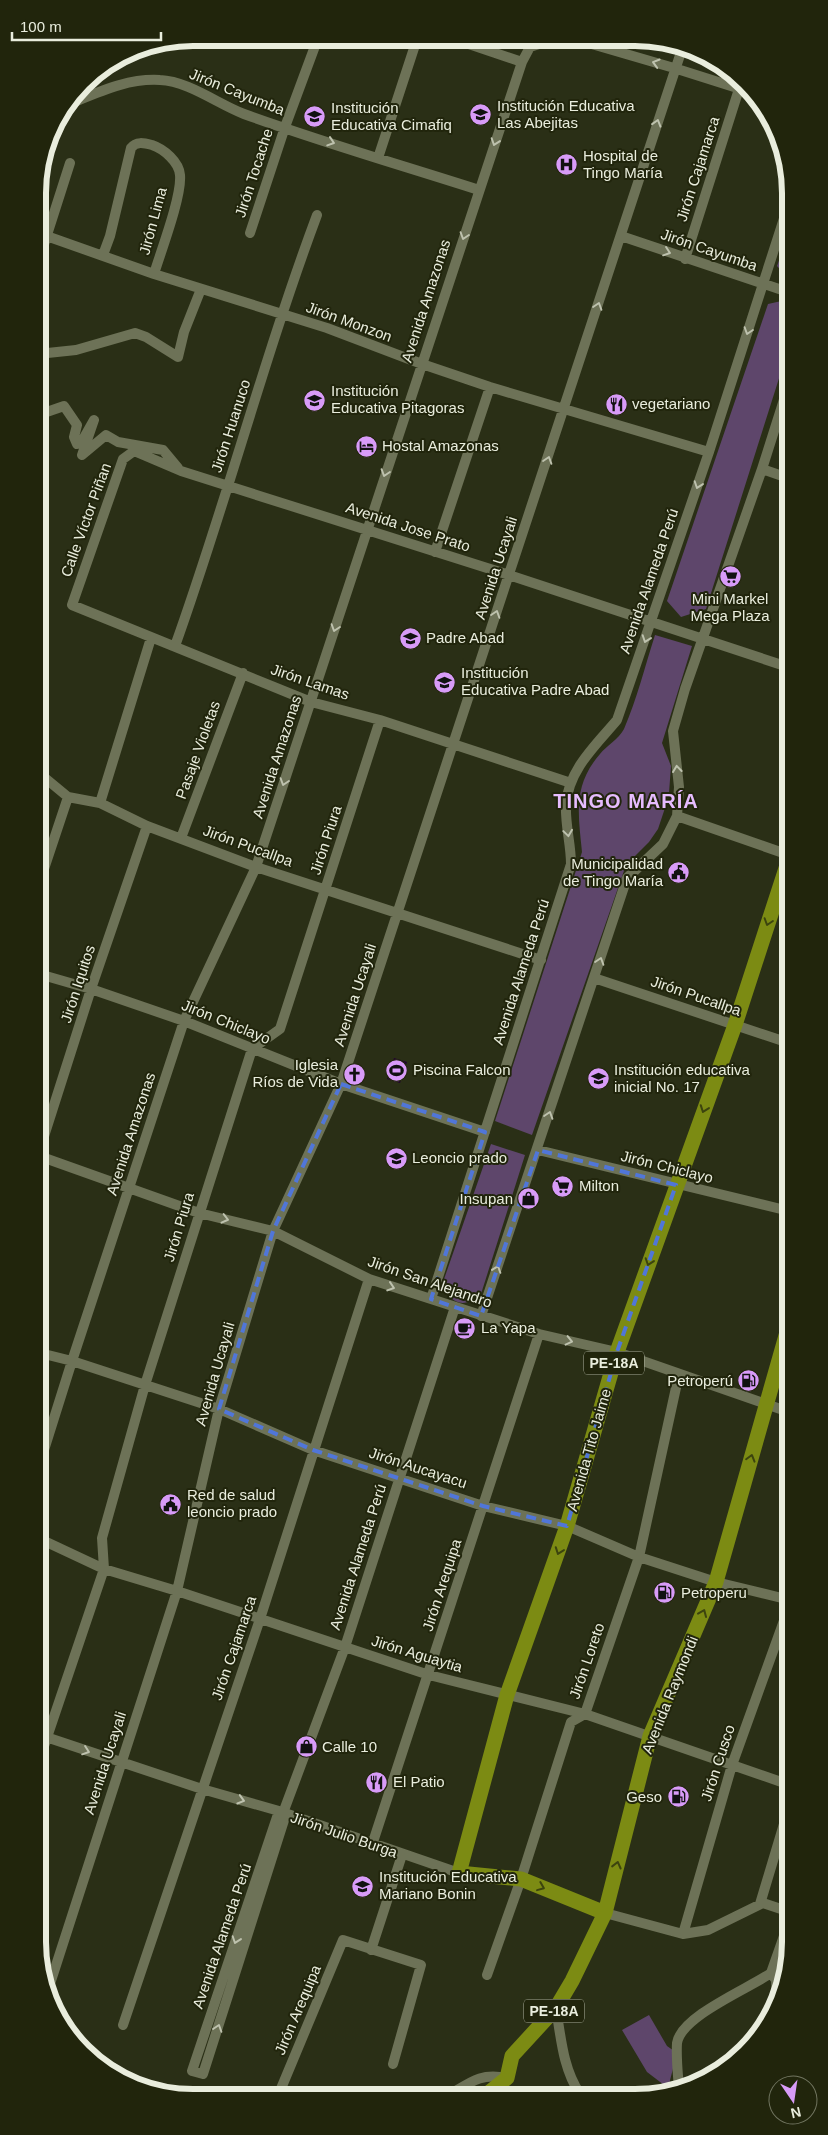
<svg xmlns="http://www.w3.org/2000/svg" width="828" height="2135" font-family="Helvetica,sans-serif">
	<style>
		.green { fill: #5e466b }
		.water { fill: #220032 }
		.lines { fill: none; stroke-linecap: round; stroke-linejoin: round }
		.minor { stroke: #6d7257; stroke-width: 10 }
		.highway { stroke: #7c8b13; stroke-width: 15 }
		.oneway { stroke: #bec2ae }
		.oneway2 { stroke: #3c440e }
		.marked { fill: none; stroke: #5076d9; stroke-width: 4; stroke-dasharray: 10 6; stroke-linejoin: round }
		.labels { text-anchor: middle; stroke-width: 4; stroke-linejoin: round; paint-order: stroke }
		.shield { fill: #21250c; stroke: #adb19e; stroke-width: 1 }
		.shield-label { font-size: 14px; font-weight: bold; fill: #e9eddd }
		.street-label { font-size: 15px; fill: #e9eddd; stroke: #21250c }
		.poi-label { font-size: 15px; fill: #e9eddd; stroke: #21250c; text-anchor: start }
		.district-label { font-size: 20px; font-weight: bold; letter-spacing: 1px; fill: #e6bcfe; stroke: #21250c }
		.rim { fill: none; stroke: #e9eddd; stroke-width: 6 }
	</style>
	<rect width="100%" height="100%" fill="#2a2f16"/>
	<path class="green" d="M788 236V278L777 266Z
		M786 300 788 350 706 609 681 617 667 601 768 304Z
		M655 635 692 646 662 743 671 766 669 793 664 811 658 829 649 842 626 865 532 1135 495 1121 582 852C578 813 573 785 600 754 606 746 619 739 624 729 637 699 645 666 655 635Z
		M491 1144 525 1155 481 1294C465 1309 449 1305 443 1282Z
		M649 2015 667 2046 677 2053 668 2088 647 2072 622 2030Z"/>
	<path class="water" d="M394 1058 407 1062 400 1083 387 1079Z"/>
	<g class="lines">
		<path class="minor" d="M454 39 522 62
			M578 40 674 68 753 93
			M530 47 551 40
			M69 104C99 92 128 78 160 80 188 81 218 104 244 114 321 142 401 165 479 190
			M378 158 417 39
			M38 233 154 274 327 328 422 364 490 387 709 452
			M250 233 285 127 318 38
			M621 236 788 292
			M103 255 110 236 131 148C136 141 144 143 152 145 164 149 179 162 180 175 182 196 161 251 154 274
			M685 259 739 89
			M38 263 70 163
			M38 354 76 350 135 333 146 337 178 357 184 332 201 289
			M38 415 64 406 77 425 74 437 77 444 81 443 94 420 82 455 106 435 118 442 163 450 178 468
			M762 469 788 478
			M435 552 490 387
			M175 646C226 504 264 357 317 215
			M39 773 68 797 100 803 147 826 256 867 541 960
			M571 783 380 720 311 702 72 605 123 459 134 451 181 471 509 575 788 667
			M100 803 151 638
			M677 816 789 855
			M181 838 243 673
			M39 884 68 797
			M39 974 91 989 184 1021 341 1084 485 1132
			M594 978 789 1043
			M538 1150 789 1211
			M39 1152 91 989 147 826
			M39 1156 199 1213 273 1231 369 1279 539 1334 617 1352 789 1412
			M431 1299 571 864C571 844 565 825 566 805 568 770 596 745 617 720L709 452 788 206
			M481 1316 627 878 663 844 677 816 679 787 673 731 685 689 762 469 788 387
			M40 1353 72 1361 219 1409 313 1450 483 1506 567 1526 639 1557 716 1582 790 1600
			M40 1471 44 1450 72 1361 184 1021 256 867 522 62 530 47V40
			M40 1539 104 1569 177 1591 429 1675 585 1714 790 1785
			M40 1735 202 1789 279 1811 459 1873
			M40 1758 104 1569 102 1538 145 1385 252 1049 280 1029 380 720
			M279 1811 192 2071 203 2074 286 1814
			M283 1813 345 1647 455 1307
			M372 1845 539 1334
			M760 1904 790 1804
			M605 1913 683 1934 708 1930 763 1903 790 1912
			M683 1934 732 1765 790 1604
			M371 1950 402 1855
			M771 1973 790 1919
			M487 1975 521 1879 571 1722 585 1714 639 1557 679 1374
			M776 1980 777 2004
			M49 1987 177 1591 219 1409 273 1231 341 1084 683 46
			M556 2008C561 2038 563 2069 580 2094
			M123 2025 260 1619 369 1279
			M679 2089C678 2074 676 2058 677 2043 681 2016 750 1988 771 1973L776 1980 783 1981
			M280 2091 343 1940 421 1965 393 2064
			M451 2094C472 2081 481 2073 507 2078"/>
		<path class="highway" d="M605 1913 521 1879 459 1873 507 1695 567 1526 617 1352 735 1025 789 859
			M487 2094 507 2078 512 2056 556 2008 572 1981 605 1913 650 1736 716 1582 789 1325"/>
	</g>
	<defs><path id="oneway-chevron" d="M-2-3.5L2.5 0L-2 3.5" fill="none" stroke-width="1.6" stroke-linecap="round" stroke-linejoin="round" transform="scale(1.25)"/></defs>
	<g class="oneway">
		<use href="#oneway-chevron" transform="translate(656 63) rotate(-164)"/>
		<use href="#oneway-chevron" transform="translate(657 123) rotate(-73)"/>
		<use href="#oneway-chevron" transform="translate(331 142) rotate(18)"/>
		<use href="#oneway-chevron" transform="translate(495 142) rotate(109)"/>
		<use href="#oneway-chevron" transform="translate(464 236) rotate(108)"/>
		<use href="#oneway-chevron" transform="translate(667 252) rotate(19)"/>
		<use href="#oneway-chevron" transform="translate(598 306) rotate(-72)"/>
		<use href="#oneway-chevron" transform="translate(748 331) rotate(108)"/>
		<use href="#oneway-chevron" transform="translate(548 460) rotate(-72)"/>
		<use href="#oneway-chevron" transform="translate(385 473) rotate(108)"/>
		<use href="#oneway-chevron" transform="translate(698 485) rotate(109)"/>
		<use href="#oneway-chevron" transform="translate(496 614) rotate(-72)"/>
		<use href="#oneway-chevron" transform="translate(335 628) rotate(108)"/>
		<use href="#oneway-chevron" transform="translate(646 639) rotate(109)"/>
		<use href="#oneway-chevron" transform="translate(677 769) rotate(-97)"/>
		<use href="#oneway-chevron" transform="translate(284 782) rotate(108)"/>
		<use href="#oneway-chevron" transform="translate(568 833) rotate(82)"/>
		<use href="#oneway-chevron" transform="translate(600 961) rotate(-72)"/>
		<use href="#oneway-chevron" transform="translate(549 1115) rotate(-72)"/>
		<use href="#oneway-chevron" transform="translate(225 1219) rotate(14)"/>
		<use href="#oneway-chevron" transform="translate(497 1269) rotate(-71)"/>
		<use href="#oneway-chevron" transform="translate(391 1287) rotate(18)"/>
		<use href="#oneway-chevron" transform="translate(569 1341) rotate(13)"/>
		<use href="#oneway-chevron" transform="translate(86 1751) rotate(19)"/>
		<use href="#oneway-chevron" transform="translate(241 1800) rotate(16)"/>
		<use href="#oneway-chevron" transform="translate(236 1940) rotate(109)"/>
		<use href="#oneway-chevron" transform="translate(218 2028) rotate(-72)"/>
	</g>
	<g class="oneway2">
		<use href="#oneway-chevron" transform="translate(768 922) rotate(108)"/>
		<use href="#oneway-chevron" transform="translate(704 1109) rotate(110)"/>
		<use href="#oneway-chevron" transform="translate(649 1262) rotate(109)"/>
		<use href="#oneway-chevron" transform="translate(751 1458) rotate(-74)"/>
		<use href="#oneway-chevron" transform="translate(559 1551) rotate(110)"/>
		<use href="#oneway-chevron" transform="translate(703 1613) rotate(-67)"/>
		<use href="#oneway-chevron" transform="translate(617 1865) rotate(-76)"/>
		<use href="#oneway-chevron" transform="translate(541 1887) rotate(22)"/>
	</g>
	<path class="marked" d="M341 1084 485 1132 431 1299 481 1316 538 1150 676 1185 617 1352 567 1526 483 1506 313 1450 219 1409 273 1231Z"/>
	<defs>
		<symbol id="school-disc" viewBox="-11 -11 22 22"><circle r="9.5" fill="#d89bf8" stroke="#21250c"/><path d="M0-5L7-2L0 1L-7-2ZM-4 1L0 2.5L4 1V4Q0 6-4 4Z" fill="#111"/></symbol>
		<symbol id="hospital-disc" viewBox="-11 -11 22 22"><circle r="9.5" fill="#d89bf8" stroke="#21250c"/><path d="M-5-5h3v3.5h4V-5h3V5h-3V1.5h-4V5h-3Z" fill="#111"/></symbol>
		<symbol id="restaurant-disc" viewBox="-11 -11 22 22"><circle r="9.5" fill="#d89bf8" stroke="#21250c"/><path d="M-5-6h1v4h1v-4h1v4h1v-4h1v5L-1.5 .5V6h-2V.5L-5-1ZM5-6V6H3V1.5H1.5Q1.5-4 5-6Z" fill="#111"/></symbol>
		<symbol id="hotel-disc" viewBox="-11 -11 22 22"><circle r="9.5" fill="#d89bf8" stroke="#21250c"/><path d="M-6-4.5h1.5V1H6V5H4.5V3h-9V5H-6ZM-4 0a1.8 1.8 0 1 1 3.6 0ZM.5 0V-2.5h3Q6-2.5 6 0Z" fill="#111"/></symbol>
		<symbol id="supermarket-disc" viewBox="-11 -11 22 22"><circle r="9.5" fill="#d89bf8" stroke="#21250c"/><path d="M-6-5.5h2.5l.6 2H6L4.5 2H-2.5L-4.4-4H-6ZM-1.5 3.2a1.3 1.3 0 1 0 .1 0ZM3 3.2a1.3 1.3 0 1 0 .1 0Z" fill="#111"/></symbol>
		<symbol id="civic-disc" viewBox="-11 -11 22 22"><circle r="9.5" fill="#d89bf8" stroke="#21250c"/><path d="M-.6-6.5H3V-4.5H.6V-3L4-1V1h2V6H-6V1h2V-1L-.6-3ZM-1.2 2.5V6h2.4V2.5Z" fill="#111"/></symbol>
		<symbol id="stadium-disc" viewBox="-11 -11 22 22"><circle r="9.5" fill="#d89bf8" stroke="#21250c"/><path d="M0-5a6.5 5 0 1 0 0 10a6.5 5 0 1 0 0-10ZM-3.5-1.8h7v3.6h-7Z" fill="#111"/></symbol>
		<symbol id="church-disc" viewBox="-11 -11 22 22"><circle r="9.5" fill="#d89bf8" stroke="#21250c"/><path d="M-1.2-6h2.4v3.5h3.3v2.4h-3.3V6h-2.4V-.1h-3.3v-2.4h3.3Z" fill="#111"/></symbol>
		<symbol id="shop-disc" viewBox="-11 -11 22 22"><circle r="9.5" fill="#d89bf8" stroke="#21250c"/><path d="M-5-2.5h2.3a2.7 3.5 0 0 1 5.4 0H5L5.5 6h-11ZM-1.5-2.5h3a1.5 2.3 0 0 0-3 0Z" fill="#111"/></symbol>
		<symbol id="cafe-disc" viewBox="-11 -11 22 22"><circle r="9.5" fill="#d89bf8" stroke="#21250c"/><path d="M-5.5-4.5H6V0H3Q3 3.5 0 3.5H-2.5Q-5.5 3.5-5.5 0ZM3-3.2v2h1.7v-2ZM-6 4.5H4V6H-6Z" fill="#111"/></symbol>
		<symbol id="fuel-disc" viewBox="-11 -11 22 22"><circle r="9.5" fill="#d89bf8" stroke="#21250c"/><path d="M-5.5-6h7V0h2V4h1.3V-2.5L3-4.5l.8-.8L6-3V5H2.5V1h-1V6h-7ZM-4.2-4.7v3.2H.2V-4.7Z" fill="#111"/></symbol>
	</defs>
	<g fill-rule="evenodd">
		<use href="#school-disc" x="468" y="102" width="25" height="25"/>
		<use href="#school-disc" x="302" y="104" width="25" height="25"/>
		<use href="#hospital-disc" x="554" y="152" width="25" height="25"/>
		<use href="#school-disc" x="302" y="388" width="25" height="25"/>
		<use href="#restaurant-disc" x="604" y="392" width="25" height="25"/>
		<use href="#hotel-disc" x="354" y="434" width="25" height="25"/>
		<use href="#supermarket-disc" x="718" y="564" width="25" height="25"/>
		<use href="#school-disc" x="398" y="626" width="25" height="25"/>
		<use href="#school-disc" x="432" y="670" width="25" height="25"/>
		<use href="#civic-disc" x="666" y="860" width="25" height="25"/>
		<use href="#stadium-disc" x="384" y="1058" width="25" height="25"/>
		<use href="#church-disc" x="342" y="1062" width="25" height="25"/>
		<use href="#school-disc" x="586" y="1066" width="25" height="25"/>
		<use href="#school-disc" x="384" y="1146" width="25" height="25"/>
		<use href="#supermarket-disc" x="550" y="1174" width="25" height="25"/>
		<use href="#shop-disc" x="516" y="1186" width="25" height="25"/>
		<use href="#cafe-disc" x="452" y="1316" width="25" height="25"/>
		<use href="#fuel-disc" x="736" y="1368" width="25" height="25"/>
		<use href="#civic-disc" x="158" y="1492" width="25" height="25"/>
		<use href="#fuel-disc" x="652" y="1580" width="25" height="25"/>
		<use href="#shop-disc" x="294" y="1734" width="25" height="25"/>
		<use href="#restaurant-disc" x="364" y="1770" width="25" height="25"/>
		<use href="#fuel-disc" x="666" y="1784" width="25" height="25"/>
		<use href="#school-disc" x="350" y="1874" width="25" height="25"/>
	</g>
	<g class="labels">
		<g class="shield">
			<rect x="584" y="1351.5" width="60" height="23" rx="4"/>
			<rect x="524" y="1999.5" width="60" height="23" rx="4"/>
		</g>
		<g class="shield-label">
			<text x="614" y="1368">PE-18A</text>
			<text x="554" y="2016">PE-18A</text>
		</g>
		<g class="street-label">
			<text transform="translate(237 92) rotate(22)" y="5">Jirón Cayumba</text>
			<text transform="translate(698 169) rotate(-72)" y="5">Jirón Cajamarca</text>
			<text transform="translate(254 173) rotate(-72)" y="5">Jirón Tocache</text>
			<text transform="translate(153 221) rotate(-75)" y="5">Jirón Lima</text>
			<text transform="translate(709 250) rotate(19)" y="5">Jirón Cayumba</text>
			<text transform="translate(426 301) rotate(-72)" y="5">Avenida Amazonas</text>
			<text transform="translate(349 322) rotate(20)" y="5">Jirón Monzon</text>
			<text transform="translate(231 426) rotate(-72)" y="5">Jirón Huanuco</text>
			<text transform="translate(86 520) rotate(-70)" y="5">Calle Víctor Piñan</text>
			<text transform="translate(408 527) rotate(18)" y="5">Avenida Jose Prato</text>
			<text transform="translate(496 568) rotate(-72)" y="5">Avenida Ucayali</text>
			<text transform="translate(649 581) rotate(-71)" y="5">Avenida Alameda Perú</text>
			<text transform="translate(310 682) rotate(19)" y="5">Jirón Lamas</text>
			<text transform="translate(198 750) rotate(-70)" y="5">Pasaje Violetas</text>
			<text transform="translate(277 757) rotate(-72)" y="5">Avenida Amazonas</text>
			<text transform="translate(326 840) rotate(-72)" y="5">Jirón Piura</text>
			<text transform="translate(248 846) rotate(20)" y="5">Jirón Pucallpa</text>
			<text transform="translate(521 972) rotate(-72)" y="5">Avenida Alameda Perú</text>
			<text transform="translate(78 984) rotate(-72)" y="5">Jirón Iquitos</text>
			<text transform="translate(355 995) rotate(-72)" y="5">Avenida Ucayali</text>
			<text transform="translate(696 996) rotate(19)" y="5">Jirón Pucallpa</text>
			<text transform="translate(226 1022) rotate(22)" y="5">Jirón Chiclayo</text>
			<text transform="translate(131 1134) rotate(-72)" y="5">Avenida Amazonas</text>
			<text transform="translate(667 1167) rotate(14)" y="5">Jirón Chiclayo</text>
			<text transform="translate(179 1227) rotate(-73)" y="5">Jirón Piura</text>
			<text transform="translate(430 1282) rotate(19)" y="5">Jirón San Alejandro</text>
			<text transform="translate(215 1374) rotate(-74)" y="5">Avenida Ucayali</text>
			<text transform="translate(589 1450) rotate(-74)" y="5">Avenida Tito Jaime</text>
			<text transform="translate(418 1468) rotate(18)" y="5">Jirón Aucayacu</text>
			<text transform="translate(358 1557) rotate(-72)" y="5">Avenida Alameda Perú</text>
			<text transform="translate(442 1585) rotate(-72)" y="5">Jirón Arequipa</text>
			<text transform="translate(234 1648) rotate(-71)" y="5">Jirón Cajamarca</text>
			<text transform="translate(417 1654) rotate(17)" y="5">Jirón Aguaytia</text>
			<text transform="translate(587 1661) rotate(-71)" y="5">Jirón Loreto</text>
			<text transform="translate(670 1695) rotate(-68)" y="5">Avenida Raymondi</text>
			<text transform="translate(105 1763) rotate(-72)" y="5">Avenida Ucayali</text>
			<text transform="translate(718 1763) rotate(-72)" y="5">Jirón Cusco</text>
			<text transform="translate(344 1835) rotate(19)" y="5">Jirón Julio Burga</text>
			<text transform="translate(222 1936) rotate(-71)" y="5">Avenida Alameda Perú</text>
			<text transform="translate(298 2010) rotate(-67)" y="5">Jirón Arequipa</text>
		</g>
		<g class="poi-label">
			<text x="497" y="111">Institución Educativa<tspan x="497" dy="17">Las Abejitas</tspan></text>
			<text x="331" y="113">Institución<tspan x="331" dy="17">Educativa Cimafiq</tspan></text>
			<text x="583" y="161">Hospital de<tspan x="583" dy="17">Tingo María</tspan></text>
			<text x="331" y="396">Institución<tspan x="331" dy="17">Educativa Pitagoras</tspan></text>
			<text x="632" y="409">vegetariano</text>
			<text x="382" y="451">Hostal Amazonas</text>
			<text x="730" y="604" text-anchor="middle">Mini Markel<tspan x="730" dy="17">Mega Plaza</tspan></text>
			<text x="426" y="643">Padre Abad</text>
			<text x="461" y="678">Institución<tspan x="461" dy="17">Educativa Padre Abad</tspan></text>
			<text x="663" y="869" text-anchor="end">Municipalidad<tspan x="663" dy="17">de Tingo María</tspan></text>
			<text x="338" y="1070" text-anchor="end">Iglesia<tspan x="338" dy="17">Ríos de Vida</tspan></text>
			<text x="413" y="1075">Piscina Falcon</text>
			<text x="614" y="1075">Institución educativa<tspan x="614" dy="17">inicial No. 17</tspan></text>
			<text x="412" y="1163">Leoncio prado</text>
			<text x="579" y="1191">Milton</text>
			<text x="513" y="1204" text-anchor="end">Insupan</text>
			<text x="481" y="1333">La Yapa</text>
			<text x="733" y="1386" text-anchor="end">Petroperú</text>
			<text x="187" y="1500">Red de salud<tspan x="187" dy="17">leoncio prado</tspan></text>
			<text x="681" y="1598">Petroperu</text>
			<text x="322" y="1752">Calle 10</text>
			<text x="393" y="1787">El Patio</text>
			<text x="662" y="1802" text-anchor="end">Geso</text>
			<text x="379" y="1882">Institución Educativa<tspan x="379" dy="17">Mariano Bonin</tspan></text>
		</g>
		<g class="district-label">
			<text x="626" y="808">TINGO MARÍA</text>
		</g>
	</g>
	<path d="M0 0H828V2135H0ZM193 46H635A147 147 0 0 1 782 193V1942A147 147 0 0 1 635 2089H193A147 147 0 0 1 46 1942V193A147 147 0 0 1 193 46Z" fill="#21250c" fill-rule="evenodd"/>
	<path class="rim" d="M193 46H635A147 147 0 0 1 782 193V1942A147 147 0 0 1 635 2089H193A147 147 0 0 1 46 1942V193A147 147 0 0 1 193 46Z"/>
	<g transform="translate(793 2100) rotate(167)"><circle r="24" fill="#21250c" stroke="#717560"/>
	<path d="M0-4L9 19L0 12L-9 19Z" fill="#d89bf8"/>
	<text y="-8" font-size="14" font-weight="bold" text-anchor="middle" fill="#e9eddd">N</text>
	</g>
	<path d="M12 32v8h149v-8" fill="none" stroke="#e9eddd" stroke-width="2.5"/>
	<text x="20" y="32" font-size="15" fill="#e9eddd" stroke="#21250c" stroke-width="4" paint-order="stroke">100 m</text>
</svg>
